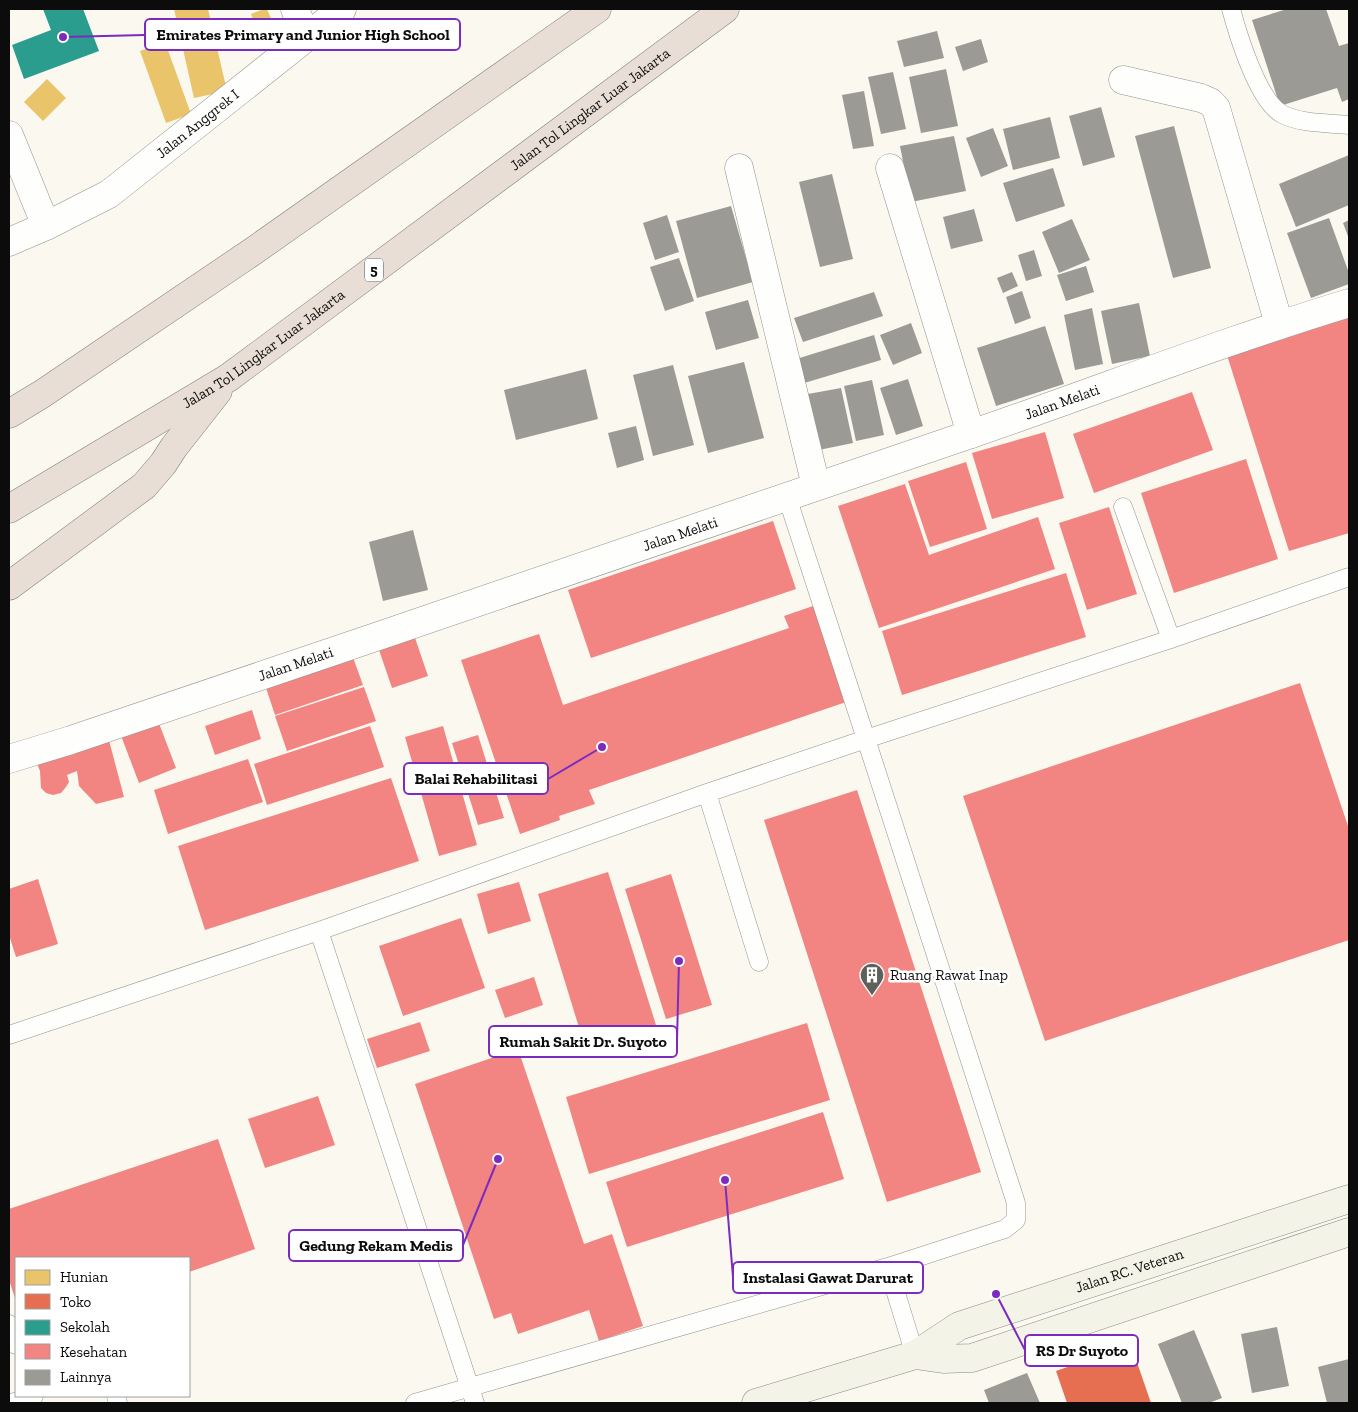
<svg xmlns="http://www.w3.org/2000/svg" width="1358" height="1412" font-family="'Zilla Slab',serif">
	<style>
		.homes { fill: #e9c46a }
		.shops { fill: #e76f51 }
		.schools { fill: #2a9d8f }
		.health { fill: #f28482 }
		.building { fill: #9c9a95 }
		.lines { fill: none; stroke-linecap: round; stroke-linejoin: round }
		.lane-casing { stroke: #93928e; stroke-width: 19 }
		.street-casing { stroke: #93928e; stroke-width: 29 }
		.secondary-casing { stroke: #8a8985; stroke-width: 29 }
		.highway-casing { stroke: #80807c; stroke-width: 29 }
		.lane { stroke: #fefefd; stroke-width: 18 }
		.street { stroke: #fefefd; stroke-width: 28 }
		.secondary { stroke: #f4f3e8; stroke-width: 28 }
		.highway { stroke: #e8ded5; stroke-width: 28 }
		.labels { text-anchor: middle; stroke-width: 5; stroke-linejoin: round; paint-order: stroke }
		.shield { fill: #fff; stroke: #555; stroke-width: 1 }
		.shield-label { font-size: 14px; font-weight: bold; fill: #0c0c0c }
		.street-label { font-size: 15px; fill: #0c0c0c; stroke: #fff }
		.poi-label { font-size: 15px; fill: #0c0c0c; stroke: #fff; text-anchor: start }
		.leader { fill: none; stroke: #7b2cbf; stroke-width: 2 }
		.callout-dot { fill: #7b2cbf; stroke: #fff; stroke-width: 2 }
		.callout { fill: #fff; stroke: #7b2cbf; stroke-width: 2 }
		.callout-label { font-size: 16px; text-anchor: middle; font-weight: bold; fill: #0c0c0c }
	</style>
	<rect width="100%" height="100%" fill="#faf8ef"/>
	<path class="homes" d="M174 9H208L227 91 194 98Z
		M264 9H267L275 28 259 35 251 14Z
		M165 42 191 114 166 123 140 51Z
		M47 79 66 98 43 121 24 102Z"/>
	<path class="shops" d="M1131 1345 1151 1403H1067L1056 1371Z"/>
	<path class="schools" d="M43 9H83L99 51 24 79 12 45 51 30Z"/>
	<path class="health" d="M1349 313V533L1289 551 1226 352Z
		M1192 392 1213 450 1094 493 1073 434Z
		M1045 432 1064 498 992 519 972 453Z
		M1246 459 1278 559 1174 593 1141 493Z
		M966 462 987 529 930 547 908 481Z
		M905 484 929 555 1038 517 1055 569 879 628 838 506Z
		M1109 507 1137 594 1087 610 1059 523Z
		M773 521 796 589 591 658 568 590Z
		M1066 573 1086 637 902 695 882 631Z
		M813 606 846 702 589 790 595 804 559 816 560 820 520 834 461 660 539 634 563 705 789 628 784 616Z
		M414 635 428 676 392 688 378 647Z
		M351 652 363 685 275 715 264 682Z
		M1300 683 1349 829V940L1045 1041 963 796Z
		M364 687 376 721 287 751 275 716Z
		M252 710 261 739 215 755 205 726Z
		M157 718 176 768 139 783 120 733Z
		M370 726 384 767 267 805 254 764Z
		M443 726 477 845 439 856 405 737Z
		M107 733 124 797 96 804 79 786 77 771 67 775 69 782 66 787 61 793 53 795 46 793 41 788 40 771 34 756Z
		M478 735 504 818 478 825 452 743Z
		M248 759 263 802 168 834 154 790Z
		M391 778 419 861 205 930 178 846Z
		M857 790 981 1172 887 1202 764 820Z
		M608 872 656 1025 585 1047 538 894Z
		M671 874 712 1005 666 1019 625 889Z
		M38 879 58 944 16 957 9 935V889Z
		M519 882 531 921 488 934 477 894Z
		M461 918 485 988 403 1016 379 946Z
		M534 977 543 1005 505 1018 495 990Z
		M420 1022 430 1051 377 1068 367 1039Z
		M807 1023 830 1100 589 1174 566 1097Z
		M518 1049 584 1244 612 1234 643 1326 599 1341 589 1310 518 1334 511 1313 494 1319 415 1084Z
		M318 1096 335 1145 265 1168 248 1119Z
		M823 1112 844 1179 627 1247 606 1182Z
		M218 1139 255 1249 189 1272V1258H16V1301L9 1280V1209Z"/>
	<path class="building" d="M1287 9H1326L1339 46 1349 43V99L1342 102 1337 88 1280 106 1252 20Z
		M937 31 944 58 904 67 897 41Z
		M981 39 988 62 963 71 955 47Z
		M946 69 958 126 921 133 909 77Z
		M893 72 906 129 881 134 868 77Z
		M864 91 874 146 853 149 842 95Z
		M1101 107 1115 157 1083 166 1069 116Z
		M1050 117 1060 158 1013 170 1003 129Z
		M1174 126 1211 268 1173 278 1135 136Z
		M993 128 1008 166 981 177 966 138Z
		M954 136 966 191 911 202 900 146Z
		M1349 155V205L1296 227 1279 184Z
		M1053 168 1065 206 1016 222 1003 183Z
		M832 174 853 259 820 267 799 182Z
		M731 206 753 282 697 298 676 221Z
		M974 209 983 241 951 249 943 217Z
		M667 215 679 252 655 260 643 223Z
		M1329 218 1349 273V284L1311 298 1287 233Z
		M1072 219 1090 260 1059 273 1042 232Z
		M1349 220V239L1343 223Z
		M1034 250 1042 276 1026 281 1018 255Z
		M679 258 694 301 665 311 650 267Z
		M1086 266 1094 292 1066 301 1057 275Z
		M1012 272 1018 286 1003 293 997 278Z
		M1022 291 1031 318 1015 324 1006 297Z
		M874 292 883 316 803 342 794 318Z
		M748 300 759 338 716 350 705 312Z
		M1139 303 1150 356 1112 364 1101 311Z
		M1092 308 1103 364 1075 370 1064 315Z
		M911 323 922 353 893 365 880 335Z
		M1045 326 1064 384 996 406 977 348Z
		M874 335 881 360 801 384 793 360Z
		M744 362 764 438 708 453 688 376Z
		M673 365 694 445 653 456 633 375Z
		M586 369 598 419 516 440 504 390Z
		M908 379 923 426 896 435 880 388Z
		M872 380 884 435 856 441 844 386Z
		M841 388 853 443 809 452 797 396Z
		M636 426 644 460 617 468 608 433Z
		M413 530 428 590 383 601 369 542Z
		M1277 1327 1289 1386 1252 1393 1241 1334Z
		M1194 1330 1222 1398 1209 1403H1182L1158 1344Z
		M1349 1359V1403H1327L1318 1367Z
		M1027 1373 1040 1403H989L984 1390Z"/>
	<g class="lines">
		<defs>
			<path id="lane" d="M1231 9C1238 35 1258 101 1282 114 1301 124 1328 123 1349 125
				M787 497 866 739 1171 639 1349 577
				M1123 507 1171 639
				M707 793 759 962
				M319 931 475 1403
				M9 1035 319 931 707 793 866 739 1016 1203V1220L1005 1229 888 1267 415 1403
				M888 1267 915 1355
				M9 1324 16 1345
				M116 1396 118 1403
				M11 1403 34 1396"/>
			<g id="street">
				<path d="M295 9 306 37"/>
				<path d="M1123 80 1201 98 1210 102 1216 108 1279 324"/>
				<path d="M9 135 46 226"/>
				<path d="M739 168 816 486"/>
				<path d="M890 168 971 434"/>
				<path id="s1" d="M9 242 46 226 109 194 342 9"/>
				<path id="s2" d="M9 759 71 740C371 638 672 538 971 434 1097 391 1221 342 1349 303"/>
			</g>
			<g id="secondary">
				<path d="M915 1355 943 1359 972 1358 1349 1232"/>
				<path id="s3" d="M756 1403 915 1355 959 1326 1349 1199"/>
			</g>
			<g id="highway">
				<path d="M9 414 42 394 252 252 597 9"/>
				<path id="s4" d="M9 509 228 378 725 9"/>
				<path d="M9 586 144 486 163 464 174 447 218 391"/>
			</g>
		</defs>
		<use href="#lane" class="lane-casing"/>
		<use href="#street" class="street-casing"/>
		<use href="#secondary" class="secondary-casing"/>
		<use href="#highway" class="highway-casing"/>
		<use href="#lane" class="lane"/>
		<use href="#street" class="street"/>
		<use href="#secondary" class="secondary"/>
		<use href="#highway" class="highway"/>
	</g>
	<defs>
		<symbol id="building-pin" viewBox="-11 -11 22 30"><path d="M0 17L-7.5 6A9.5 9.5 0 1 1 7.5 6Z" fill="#5f5f5b" stroke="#fff"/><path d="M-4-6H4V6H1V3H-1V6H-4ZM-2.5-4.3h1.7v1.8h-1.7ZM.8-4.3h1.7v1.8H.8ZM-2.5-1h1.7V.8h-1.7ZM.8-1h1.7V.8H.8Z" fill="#fff"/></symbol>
	</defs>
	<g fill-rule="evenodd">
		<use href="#building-pin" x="858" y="961" width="28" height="38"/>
	</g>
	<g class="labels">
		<rect class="shield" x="365" y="258.5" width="18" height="23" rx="4"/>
		<g class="shield-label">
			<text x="374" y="275">5</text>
		</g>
		<g class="street-label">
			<text dy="5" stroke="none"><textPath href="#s4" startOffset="706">Jalan Tol Lingkar Luar Jakarta</textPath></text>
			<text dy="5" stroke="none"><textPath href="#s1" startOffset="224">Jalan Anggrek I</textPath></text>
			<text dy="5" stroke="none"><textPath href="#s4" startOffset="301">Jalan Tol Lingkar Luar Jakarta</textPath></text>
			<text dy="5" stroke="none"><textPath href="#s2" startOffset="1112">Jalan Melati</textPath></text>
			<text dy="5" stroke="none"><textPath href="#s2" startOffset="708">Jalan Melati</textPath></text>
			<text dy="5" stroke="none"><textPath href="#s2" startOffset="302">Jalan Melati</textPath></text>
			<text dy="5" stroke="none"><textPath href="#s3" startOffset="398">Jalan RC. Veteran</textPath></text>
		</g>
		<g class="poi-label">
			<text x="890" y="980">Ruang Rawat Inap</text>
		</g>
	</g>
	<path class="leader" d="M63 37L145 35M602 747L548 779M679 961L677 1041M498 1159L463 1245M725 1180L733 1277M996 1294L1025 1350"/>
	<g class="callout-dot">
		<circle cx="63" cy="37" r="5"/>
		<circle cx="602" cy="747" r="5"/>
		<circle cx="679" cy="961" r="5"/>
		<circle cx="498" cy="1159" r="5"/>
		<circle cx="725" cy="1180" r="5"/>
		<circle cx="996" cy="1294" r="5"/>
	</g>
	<g class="callout">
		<rect x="145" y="19" width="315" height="31" rx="5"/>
		<rect x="404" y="763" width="144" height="31" rx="5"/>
		<rect x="489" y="1026" width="188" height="31" rx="5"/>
		<rect x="289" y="1230" width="174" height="31" rx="5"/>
		<rect x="733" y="1262" width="190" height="31" rx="5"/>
		<rect x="1025" y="1335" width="113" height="31" rx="5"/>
	</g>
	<g class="callout-label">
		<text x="303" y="40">Emirates Primary and Junior High School</text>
		<text x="476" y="784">Balai Rehabilitasi</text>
		<text x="583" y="1047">Rumah Sakit Dr. Suyoto</text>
		<text x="376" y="1251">Gedung Rekam Medis</text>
		<text x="828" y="1283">Instalasi Gawat Darurat</text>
		<text x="1082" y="1356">RS Dr Suyoto</text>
	</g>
	<rect width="1358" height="1412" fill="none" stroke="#0c0c0c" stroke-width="20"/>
	<rect x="15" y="1257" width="175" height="140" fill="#ffffff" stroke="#9e9e9e"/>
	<rect x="25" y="1270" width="25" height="15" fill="#e9c46a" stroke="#9e9e9e"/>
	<text x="60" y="1282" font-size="15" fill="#0c0c0c">Hunian</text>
	<rect x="25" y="1294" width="25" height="15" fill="#e76f51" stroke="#9e9e9e"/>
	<text x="60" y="1307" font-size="15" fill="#0c0c0c">Toko</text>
	<rect x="25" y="1320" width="25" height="15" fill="#2a9d8f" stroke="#9e9e9e"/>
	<text x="60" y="1332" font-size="15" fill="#0c0c0c">Sekolah</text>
	<rect x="25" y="1344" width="25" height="15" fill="#f28482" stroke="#9e9e9e"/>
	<text x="60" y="1357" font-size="15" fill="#0c0c0c">Kesehatan</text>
	<rect x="25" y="1370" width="25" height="15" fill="#9c9a95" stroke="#9e9e9e"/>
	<text x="60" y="1382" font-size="15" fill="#0c0c0c">Lainnya</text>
</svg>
